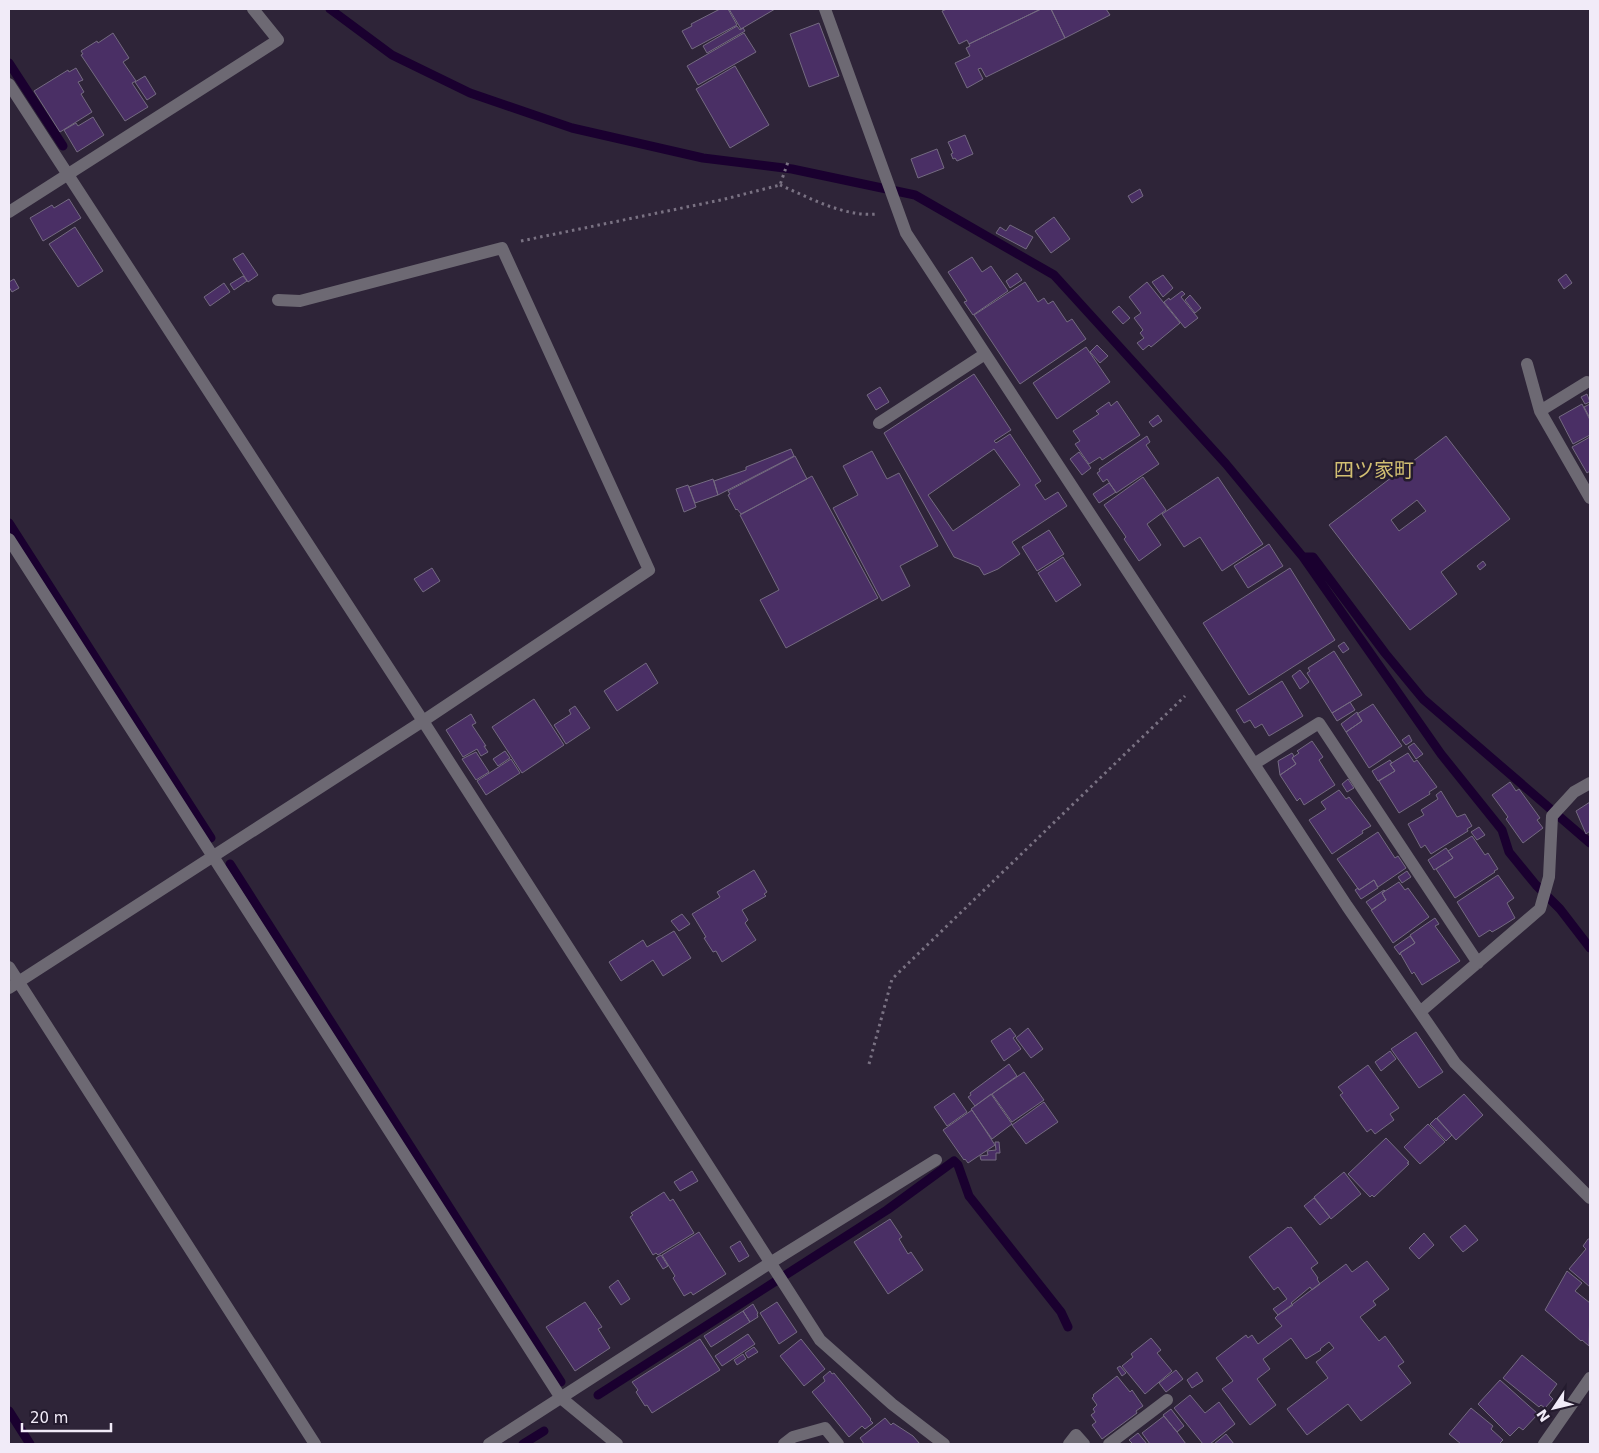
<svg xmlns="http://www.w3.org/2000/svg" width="1599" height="1453" font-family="'DejaVu Sans','Noto Sans JP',sans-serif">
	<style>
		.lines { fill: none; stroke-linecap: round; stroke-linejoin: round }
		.stream { stroke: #1a002f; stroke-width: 9 }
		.building { fill: #4a2f65; stroke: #746a81; fill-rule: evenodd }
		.path { stroke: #7a7283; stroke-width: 3; stroke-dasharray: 2.5 4; stroke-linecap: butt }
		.minor { stroke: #6d6973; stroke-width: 12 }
		.labels { text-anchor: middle; stroke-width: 5; stroke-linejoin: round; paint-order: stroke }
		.quarter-label { font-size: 20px; fill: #d2bf72; stroke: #241b2e }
	</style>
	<rect width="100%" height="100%" fill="#2e2438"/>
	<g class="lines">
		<path class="stream" d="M330 9 392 55 470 93 572 128 703 158 792 169 915 195 1054 275 1226 464 1303 557 1441 754 1502 830 1509 852 1536 885 1560 909 1590 948
			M9 63 63 146
			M9 523 211 838
			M1303 557H1313L1385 653 1423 699 1590 843
			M230 864 561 1382
			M598 1395 887 1210 954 1161 958 1165 969 1196 1061 1312 1068 1327
			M9 1411 30 1444
			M523 1444 544 1431"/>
	</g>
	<path class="building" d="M720 9H728L737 25 692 49 682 31 692 26 691 24Z
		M729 9H775L741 29Z
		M947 9H1041L969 44 967 40 959 44 942 11Z
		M1041 9H1051L1065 38 986 77 981 68 978 69 983 79 967 88 955 63 970 56 966 48 970 46 969 44Z
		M1051 9H1106L1110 15 1065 38Z
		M819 23 839 76 809 87 790 34Z
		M737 26 740 30 743 28 745 31 707 53 703 46Z
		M113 33 129 58 123 62 136 81 132 83 148 107 125 121 81 55 83 54 81 51 97 41 98 43Z
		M744 33 756 52 698 85 687 66Z
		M735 66 769 125 730 148 696 89Z
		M76 68 83 80 78 82 84 92 81 94 92 112 60 132 34 91 68 70 69 72Z
		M145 76 156 94 147 100 135 82Z
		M93 117 104 135 77 152 64 130 76 123 78 126Z
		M965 135 973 154 957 161 955 158 953 159 951 154 953 153 948 142Z
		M937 149 944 168 918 178 911 159Z
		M1140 189 1143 196 1132 203 1128 196Z
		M69 199 81 218 43 241 30 218 52 205 54 208Z
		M1054 217 1070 239 1051 253 1035 231Z
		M1010 225 1033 237 1026 249 996 233 1000 227 1006 231Z
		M75 227 103 271 78 287 49 244Z
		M243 253 258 275 248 282 233 259Z
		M972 257 982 272 991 266 1008 291 973 315 964 302 967 301 948 272Z
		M1017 273 1022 280 1010 288 1006 281Z
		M1566 274 1572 283 1564 289 1558 280Z
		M1163 275 1173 288 1163 297 1152 282Z
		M243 276 247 281 234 290 230 284Z
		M14 279 19 288 12 292 9 287V282Z
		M1025 282 1038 302 1044 298 1048 304 1053 301 1067 322 1072 319 1086 339 1020 384 974 315Z
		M1147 282 1180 323 1151 347 1149 345 1143 350 1137 343 1144 338 1140 333 1143 330 1134 318 1141 313 1129 297Z
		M224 283 230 292 210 306 204 297Z
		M1182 291 1185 294 1181 297 1198 318 1185 328 1164 302 1169 298 1170 300Z
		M1190 295 1201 308 1195 313 1185 300Z
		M1119 306 1130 318 1123 324 1112 312Z
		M1097 345 1108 356 1100 363 1090 352Z
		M1086 347 1110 382 1057 419 1033 383Z
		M974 374 1011 430 994 441 996 443 1010 434 1041 481 1035 485 1045 500 1058 492 1067 506 1012 542 1020 554 998 569 984 575 979 567 954 557 884 433ZM994 449 1020 485 953 531 928 495Z
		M880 387 889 402 876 410 867 395Z
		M1587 394 1590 402 1585 404 1581 397Z
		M1117 401 1140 435 1102 460 1100 457 1089 464 1075 444 1080 441 1073 431 1099 414 1096 411 1109 402 1111 406Z
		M1582 404 1590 420V435L1573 444 1559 417Z
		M1590 404V418L1584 407Z
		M1158 415 1162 421 1153 427 1149 422Z
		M1147 436 1150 442 1146 445 1159 464 1116 493 1107 479 1103 482 1097 473 1100 471 1099 469Z
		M1446 436 1510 519 1441 572 1457 594 1410 630 1329 525ZM1417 500 1426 511 1399 531 1391 520Z
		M1590 437V471L1587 473 1572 447Z
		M791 449 794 456 718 495 714 481 746 470V467Z
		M872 451 887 479 899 473 938 546 900 566 910 586 882 601 833 508 858 495 843 466Z
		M1079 452 1091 468 1082 475 1070 459Z
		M795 456 807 479 741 514 737 509 736 510 728 495 730 494 728 491Z
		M812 476 878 598 786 648 760 600 779 590 740 515Z
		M1143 477 1166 510 1147 524 1161 545 1139 561 1124 539 1126 537 1104 505Z
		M1218 477 1263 544 1222 571 1200 537 1184 547 1162 514Z
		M713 479 718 495 695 503 689 487Z
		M1109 483 1116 492 1099 503 1093 494Z
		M688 485 696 507 684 512 676 489Z
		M1049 530 1064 554 1037 571 1022 547Z
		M1269 544 1283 566 1248 588 1234 566Z
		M1063 557 1081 585 1056 602 1038 573Z
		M1483 561 1486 565 1480 570 1477 566Z
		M432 568 440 581 423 592 414 579Z
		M1290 568 1335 640 1249 695 1203 623Z
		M1344 642 1349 649 1343 653 1338 646Z
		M1334 651 1362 695 1332 713 1307 673 1310 671 1308 668Z
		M646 663 658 683 617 711 604 691Z
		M1300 670 1309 682 1300 689 1292 676Z
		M1282 681 1303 716 1269 736 1262 724 1255 728 1250 720 1244 723 1236 710Z
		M534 699 564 745 522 773 492 727Z
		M1350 702 1355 710 1337 721 1332 713Z
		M1373 704 1402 746 1369 768 1346 732 1362 721 1357 714Z
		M575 706 590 728 566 744 554 725 571 714 569 710Z
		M1357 712 1362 721 1346 732 1341 724Z
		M471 714 476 723 472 725 486 746H484L488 752 481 756 477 749 463 757 446 730Z
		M1409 735 1412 741 1406 745 1402 740Z
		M1312 741 1323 757 1319 760 1335 785 1304 805 1300 798 1297 801 1280 775 1296 764 1292 758 1299 753 1297 751Z
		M1414 743 1423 754 1416 759 1408 747Z
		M505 751 510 758 498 766 493 759Z
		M476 752 489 772 476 780 462 759Z
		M1292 753 1294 756 1292 758 1296 764 1280 775 1278 761Z
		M1408 753 1414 762 1417 760 1437 787 1429 792 1430 794 1399 813 1379 781 1395 771 1390 764Z
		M511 759 520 773 486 795 477 781Z
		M1390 760 1392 763 1390 764 1395 771 1378 781 1372 771Z
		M1348 779 1354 788 1347 792 1342 784Z
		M1510 782 1516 791 1519 789 1540 818 1537 820 1543 828 1523 843 1506 819 1508 817 1492 795Z
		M1339 790 1346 799 1349 797 1371 826 1362 831 1363 833 1332 854 1309 820 1326 809 1321 802Z
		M1441 791 1457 817 1465 814 1472 826 1467 829 1468 831 1431 854 1425 845 1421 848 1408 824 1424 815 1421 810 1438 799 1436 795Z
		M1590 802V831L1586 834 1576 811Z
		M1479 827 1485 835 1477 840 1471 832Z
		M1378 832 1395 858 1398 856 1406 868 1378 887 1374 880 1359 890 1337 859Z
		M1472 836 1485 855 1488 853 1498 869 1494 871 1495 872 1455 898 1436 869 1453 858 1448 851Z
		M1446 848 1453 858 1434 870 1428 860Z
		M754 870 767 892 764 894 766 896 742 910 748 920 745 923 756 940 722 962 716 951 713 952 704 938 706 937 692 914 720 897 717 892Z
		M1407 871 1411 877 1402 883 1398 877Z
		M1498 875 1514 898 1507 903 1515 918 1499 928 1492 932 1490 930 1479 937 1457 902Z
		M1374 880 1378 888 1361 899 1355 890 1358 888 1359 890Z
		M1399 882 1405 890 1408 888 1429 917 1393 943 1371 910 1386 900 1382 893Z
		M1384 890 1385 891 1382 893 1386 900 1372 910 1366 902Z
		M682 914 690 924 679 931 671 921Z
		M1435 918 1439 924 1435 926 1460 961 1422 985 1414 972 1412 974 1400 953 1415 943 1410 935Z
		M674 931 691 958 663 976 653 960 621 981 609 962 643 940 647 947Z
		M1410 936 1415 943 1400 953V955L1394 947Z
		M1010 1028 1016 1036 1013 1038 1021 1049 1004 1061 991 1041Z
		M1028 1028 1043 1049 1031 1058 1016 1038Z
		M1416 1032 1443 1072 1419 1088 1391 1049Z
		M1390 1051 1396 1059 1381 1071 1375 1062Z
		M1009 1064 1017 1076 975 1106 968 1097 971 1095 970 1093Z
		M1368 1065 1399 1108 1390 1114 1394 1120 1375 1134 1371 1129 1367 1132 1340 1095 1343 1093 1338 1087Z
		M1024 1072 1044 1100 1012 1122 992 1094Z
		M954 1093 967 1112 947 1126 934 1107Z
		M991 1094 1012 1124 992 1139 971 1109Z
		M1464 1094 1483 1115 1456 1140 1437 1118Z
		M1044 1102 1058 1122 1026 1144 1012 1125Z
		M972 1110 995 1145 968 1163 965 1159 964 1160 943 1130Z
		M1436 1118 1452 1135 1446 1141 1430 1124Z
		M1428 1124 1445 1142 1420 1164 1404 1147Z
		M1386 1138 1409 1162 1407 1163 1409 1164 1374 1197 1372 1195 1370 1197 1348 1174Z
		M995 1142H999L1000 1153H996V1160H981L980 1156 988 1155 987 1151 996 1150Z
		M692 1171 698 1181 680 1191 674 1182Z
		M1344 1172 1361 1194 1331 1219 1314 1197Z
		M664 1192 670 1201 673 1199 694 1233 658 1255 656 1253 653 1255 630 1217 633 1215 631 1213Z
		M1314 1198 1330 1217 1320 1225 1304 1206Z
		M890 1219 902 1237 899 1239 908 1254 911 1252 923 1270 888 1294 854 1242Z
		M1465 1225 1478 1240 1463 1252 1450 1237Z
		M1288 1227 1289 1228 1291 1227 1318 1263 1311 1268 1318 1278 1317 1279 1320 1284 1312 1290 1310 1287 1291 1303 1293 1305 1278 1315 1273 1309 1287 1299 1278 1287 1274 1290 1249 1257Z
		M699 1232 726 1274 693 1295 691 1292 684 1296 673 1278 675 1276 662 1255Z
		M1424 1233 1434 1245 1419 1259 1409 1248Z
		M1588 1239H1590V1287L1569 1269 1586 1249 1583 1246Z
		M740 1241 749 1256 739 1262 730 1247Z
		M661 1255 668 1266 663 1269 656 1258Z
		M1367 1261 1389 1289 1373 1301 1376 1305 1360 1317 1379 1341 1385 1336 1404 1362 1398 1366 1411 1383 1361 1421 1348 1404 1307 1435 1287 1409 1328 1378 1316 1362 1334 1348 1329 1342 1320 1349 1321 1350 1306 1359 1291 1338 1263 1359 1270 1369 1257 1379 1276 1405 1250 1425 1222 1389 1233 1381 1216 1358 1246 1335 1248 1338 1252 1335 1258 1344 1282 1326 1275 1318 1278 1315 1346 1264 1352 1272Z
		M1567 1271 1582 1283 1575 1291 1590 1303 1589 1346 1582 1340 1581 1341 1545 1310Z
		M618 1280 630 1299 621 1305 609 1287Z
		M585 1302 602 1327 598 1329 610 1348 575 1371 546 1327Z
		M777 1302 797 1332 779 1344 760 1313Z
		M753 1304 758 1313 757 1314 758 1317 750 1322 743 1311Z
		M743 1311 750 1322 711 1347 704 1336Z
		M748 1334 755 1344 722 1366 715 1356Z
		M1151 1338 1161 1350 1157 1353 1172 1371 1145 1394 1122 1366 1133 1357 1131 1354Z
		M700 1339 720 1370 652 1413 647 1405 645 1406 636 1392 638 1390 632 1382Z
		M801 1339 825 1369 804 1386 780 1356Z
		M754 1347 758 1352 748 1358 745 1353Z
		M743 1354 746 1359 737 1365 734 1360Z
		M1522 1355 1557 1384 1549 1395 1553 1399 1545 1408 1541 1405 1539 1407 1503 1378Z
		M1120 1366 1126 1373 1122 1376 1117 1368Z
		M1176 1370 1183 1379 1166 1392 1159 1383Z
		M830 1371 832 1374 834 1373 871 1419 870 1420 873 1423 865 1429 862 1426 849 1437 812 1392 825 1381 823 1377Z
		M1197 1372 1203 1381 1192 1388 1187 1380Z
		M1117 1376 1130 1392 1132 1390 1143 1406 1136 1411 1137 1413 1102 1439 1092 1425 1096 1422 1091 1415 1095 1412 1093 1409 1097 1405 1092 1398 1094 1396 1093 1395Z
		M1500 1380 1538 1414 1523 1430 1519 1427 1510 1436 1478 1404Z
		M1190 1395 1205 1413 1219 1402 1235 1424 1210 1444H1203L1174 1408Z
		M1471 1408 1493 1426 1491 1429 1503 1440 1500 1443 1501 1444H1461L1449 1434Z
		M1171 1409 1184 1426 1177 1432 1163 1415Z
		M1164 1416 1177 1432 1186 1444H1150L1142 1433Z
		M885 1418 891 1425 893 1423 913 1436 920 1444H864L860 1438Z
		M1138 1433 1147 1444H1133L1129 1440Z
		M1226 1434 1234 1444H1214Z"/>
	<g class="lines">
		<path class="path" d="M780 185C810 198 844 217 877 214
			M521 241 721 200 780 185 789 159
			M869 1064 892 979 1185 696"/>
		<path class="minor" d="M825 9 906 233 1347 906 1455 1063 1590 1198
			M9 84 423 721 820 1340 892 1404 944 1444
			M9 212 278 40 253 9
			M1527 364 1540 411 1590 498
			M1540 411 1587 382
			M879 423 985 354
			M9 539 561 1398 617 1444
			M1254 764 1319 723 1478 963
			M9 967 315 1444
			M9 988 423 721 649 570 502 248 300 301 278 300
			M1420 1012 1540 909 1549 877 1552 816 1574 792 1590 783
			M489 1444 770 1263 936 1160
			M784 1444 793 1437 825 1428 838 1444
			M1069 1444 1076 1435 1084 1444
			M1109 1444 1167 1400
			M1544 1444 1590 1378"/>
	</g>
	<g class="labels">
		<g class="quarter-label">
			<text x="1374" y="477">四ツ家町</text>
		</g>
	</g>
	<rect width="1599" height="1453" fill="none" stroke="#f1ebf8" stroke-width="20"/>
	<g transform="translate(1554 1408) rotate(235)" stroke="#241b2e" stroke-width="4" paint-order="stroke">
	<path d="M0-4L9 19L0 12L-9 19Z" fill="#f1ebf8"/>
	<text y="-8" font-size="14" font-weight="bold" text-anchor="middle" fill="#f1ebf8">N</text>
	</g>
	<path d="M22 1423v8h89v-8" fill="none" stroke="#f1ebf8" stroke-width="2.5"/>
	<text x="30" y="1423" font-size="15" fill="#f1ebf8" stroke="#241b2e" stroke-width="4" paint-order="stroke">20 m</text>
</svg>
